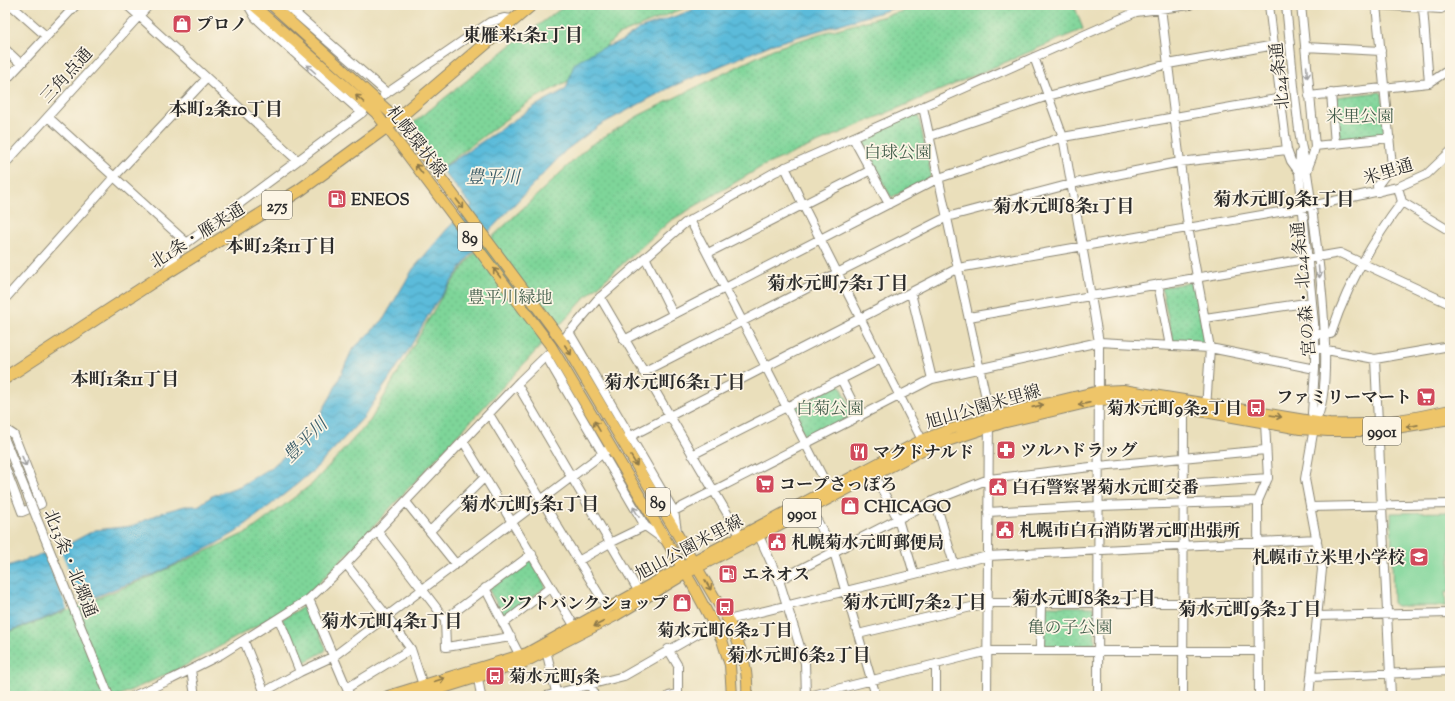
<svg xmlns="http://www.w3.org/2000/svg" width="1455" height="701" font-family="'Sorts Mill Goudy','Noto Serif JP',serif">
	<style>
		.grass { fill: #7ed599; stroke: #548062 }
		.park { fill: url(#park-dots); stroke: #548062 }
		.water { fill: url(#water-waves); stroke: #437382 }
		.pier { fill: #eadfbb }
		.lines { fill: none; stroke-linecap: round; stroke-linejoin: round }
		.minor-casing { stroke: #8a8573; stroke-width: 10 }
		.major-casing { stroke: #8a8573; stroke-width: 12 }
		.highway-casing { stroke: #8a8573; stroke-width: 14 }
		.minor { stroke: #fff; stroke-width: 8 }
		.major { stroke: #eec569; stroke-width: 10 }
		.highway { stroke: #eec569; stroke-width: 12 }
		.minor-bridge-casing { stroke: #8a8573; stroke-width: 10; stroke-linecap: butt }
		.minor-bridge { stroke: #fff; stroke-width: 8 }
		.oneway { stroke: #a0a0a0 }
		.oneway2 { stroke: #8c784a }
		.labels { text-anchor: middle; stroke-width: 3.5; stroke-linejoin: round; paint-order: stroke }
		.shield { fill: #fcf5e5; stroke: #6a6863; stroke-width: 1 }
		.shield-label { font-size: 16px; font-weight: bold; fill: #2b2b2b }
		.poi-label { font-size: 17px; font-weight: bold; fill: #2b2b2b; stroke: #fcf5e5; text-anchor: start }
		.street-label { font-size: 17px; fill: #2b2b2b; stroke: #fcf5e5 }
		.park-label { font-size: 17px; fill: #445e4c; stroke: #fcf5e5 }
		.neighbourhood-label { font-size: 18px; font-weight: bold; fill: #2b2b2b; stroke: #fcf5e5 }
		.water-label { font-size: 18px; font-style: italic; fill: #3c5d68; stroke: #fcf5e5 }
	</style>
	<defs>
		<pattern id="park-dots" width="8" height="8" patternUnits="userSpaceOnUse"><rect width="8" height="8" fill="#7ed599"/><path d="M2 2h.1M6 6h.1" fill="none" stroke="#6db784" stroke-width="1.8" stroke-linecap="round"/></pattern>
		<pattern id="water-waves" width="16" height="10" patternUnits="userSpaceOnUse"><rect width="16" height="10" fill="#5bbbda"/><path d="M0 5q4-4 8 0t8 0" fill="none" stroke="#4b98b1"/></pattern>
	</defs>
	<rect width="100%" height="100%" fill="#fcf5e5"/>
	<filter id="ink" filterUnits="userSpaceOnUse"><feTurbulence type="fractalNoise" baseFrequency=".025" numOctaves="2"/><feDisplacementMap in="SourceGraphic" scale="8" xChannelSelector="R" yChannelSelector="G"/><feConvolveMatrix kernelMatrix="1 2 1 2 8 2 1 2 1" color-interpolation-filters="sRGB"/></filter>
	<filter id="wash" filterUnits="userSpaceOnUse"><feTurbulence type="fractalNoise" baseFrequency=".012" numOctaves="4" result="noise"/><feDisplacementMap in="SourceGraphic" scale="16" xChannelSelector="R" yChannelSelector="G"/><feGaussianBlur stdDeviation="0.9" result="paint"/><feColorMatrix in="noise" values="0 0 0 0 0 0 0 0 0 0 0 0 0 0 0 0 0 1.4 0 .05"/><feComposite in="paint" operator="in"/></filter>
	<g filter="url(#wash)">
		<rect width="100%" height="100%" fill="#eadfbb"/>
		<path class="grass" d="M1450 512V592H1445L1446 606H1397L1393 603 1391 513Z"/>
		<path class="park" d="M566 5H692L618 35 568 81 530 101 440 169 407 128 510 46Z
			M925 5H1074L1083 29 763 166 670 221 585 298 343 559 301 601 181 668 118 696H5V633L43 620 150 577 250 531 312 484 370 421 442 296 470 258 589 146 638 116 773 49 819 34Z
			M1380 92 1382 94 1386 133 1384 135 1341 139 1339 137 1335 99 1336 97Z
			M916 114H918L931 174 929 178 892 197 890 196 861 138Z
			M1192 282 1195 284 1205 341 1203 344 1175 343 1173 341 1162 289 1163 287Z
			M838 384 840 385 854 413 853 416 809 438 805 437 792 410 793 408Z
			M528 560H531L545 585V588L506 616H504L490 592V588Z
			M305 606H307L326 648 325 651 301 664 282 619Z
			M1046 606 1093 607 1095 610V645L1094 647 1046 648 1044 646V608Z"/>
		<path class="water" d="M699 5H905L770 45 671 87 600 125 566 150 491 229 468 258 433 307 409 349 364 417 315 469 296 485 236 532 214 545 155 574 112 590 41 620 5 632V567L63 547 95 530 132 526 163 512 185 506H198L212 496 240 486 273 466 308 435 331 396 352 350 383 320 413 269 448 228 472 206 441 169 535 106 566 89 574 64 595 51 622 41 639 29 690 11Z"/>
		<path class="pier" d="M59 546 82 604 68 611 44 551Z"/>
	</g>
	<g filter="url(#ink)">
		<g class="lines">
			<defs>
				<path id="minor" d="M11 5 46 36
					M127 5 297 160
					M248 5 255 17 271 32 362 113
					M286 5 387 93
					M1269 5 1287 150 1291 161 1299 172
					M1286 5C1291 51 1294 98 1301 144 1303 154 1306 163 1307 173 1314 223 1339 383 1315 422L1305 479 1322 569 1309 696
					M1301 5 1315 146C1314 156 1309 162 1307 172
					M1376 5 1392 166 1377 186 1378 192
					M1378 5 1441 9 1448 5
					M1161 8 1188 227 1210 348 1206 409
					M1423 8 1429 83
					M1305 47 1381 51
					M5 49 21 64
					M1034 57 1063 137 1099 342 1098 696
					M5 81 76 5
					M1331 93 1335 144
					M384 95 490 22 504 18 513 19
					M1309 96 1429 83 1450 69
					M923 107 989 412 987 696
					M48 117 187 243
					M930 136 1048 96 1168 64 1275 45
					M853 138 889 204
					M1315 146 1390 138
					M1300 153 1299 172 1315 333V369L1312 413 1315 422
					M5 164 149 5
					M785 167 803 205 922 440
					M1398 187 1402 202 1450 231
					M690 220 831 493
					M708 253 871 170
					M645 257 673 314
					M166 271 180 248 363 112
					M1158 284 1170 346
					M911 293 932 379
					M600 297 741 537
					M5 299 114 177 207 78
					M969 317 1340 253 1450 304
					M1205 318 1312 302
					M569 332 674 511 677 531
					M1319 334H1331C1347 285 1371 243 1402 202
					M567 335 597 300 685 223 775 172 1136 12 1190 5
					M624 340 939 178 1063 137 1282 98
					M1321 349 1375 359 1450 346
					M546 356 645 526 663 539
					M1375 359 1391 696
					M643 372 947 217 1071 184 1180 162 1287 150
					M841 379 860 417
					M517 384 639 592
					M489 414 608 609
					M5 429 14 435 41 504 22 512 5 467
					M627 438 958 268 1302 208 1398 187 1427 174 1450 152
					M463 441 575 627
					M692 455 881 359
					M874 475 898 519 914 574
					M1184 484 1268 478
					M935 500 954 564
					M406 502 455 563
					M1310 507 1450 504
					M811 509 834 552 876 696
					M674 511 932 379 1099 342 1210 348 1315 369
					M988 512 1099 506 1258 501
					M430 531 485 477
					M378 532 445 619 532 554
					M759 536 779 580 805 663 806 696
					M578 561 610 543 645 526
					M346 564 387 616 411 649 423 685
					M779 580 935 500 989 479 1099 466 1265 450
					M485 588 522 660
					M309 599 350 696
					M1317 616 1450 613
					M279 619 300 672
					M445 619 446 647 511 637
					M728 620 988 556 1317 539
					M503 624 551 587
					M858 634 988 603H1260
					M244 641 266 696
					M545 646 557 696
					M668 649 678 666V696
					M1040 651 1041 603
					M936 664V696
					M191 670 195 696
					M1311 677 1450 671
					M478 678 481 696
					M591 684 594 696
					M347 688 411 649
					M264 692 300 672 334 656 606 451
					M133 696 172 679 220 655 309 599 346 564 520 381 548 354
					M546 696 624 676 713 625
					M669 696 678 694
					M809 696 988 651H1259
					M1183 696 1184 408
					M1259 696 1258 501 1268 478 1265 423"/>
				<path id="major" d="M253 5 376 113 551 346 692 584 722 640 730 665 732 696
					M272 5 397 119 545 318 567 348 728 620C740 644 749 668 747 696
					M388 696 527 653 693 561 922 440 951 429 1012 412 1099 391 1123 390 1329 424C1373 426 1408 419 1450 410
					M418 696 523 663 615 616 685 574 926 448 1002 423 1099 400 1123 399 1143 401 1300 429 1328 431H1378L1450 419"/>
				<path id="highway" d="M5 378 163 275 300 190 397 119 531 5"/>
			</defs>
			<use href="#minor" class="minor-casing"/>
			<use href="#major" class="major-casing"/>
			<use href="#highway" class="highway-casing"/>
			<use href="#minor" class="minor"/>
			<use href="#major" class="major"/>
			<use href="#highway" class="highway"/>
			<defs>
				<path id="minor-bridge" d="M5 440 109 696"/>
			</defs>
			<use href="#minor-bridge" class="minor-bridge-casing"/>
			<use href="#minor-bridge" class="minor-bridge"/>
		</g>
		<defs><path id="oneway-shaft" d="M-6 0H5M1.5-3L5.5 0L1.5 3" fill="none" stroke-width="1.6" stroke-linecap="round" stroke-linejoin="round"/></defs>
		<g class="oneway">
			<use href="#oneway-shaft" transform="translate(311 69) rotate(-138)"/>
			<use href="#oneway-shaft" transform="translate(1307 72) rotate(86)"/>
			<use href="#oneway-shaft" transform="translate(1319 272) rotate(85)"/>
			<use href="#oneway-shaft" transform="translate(24 461) rotate(68)"/>
			<use href="#oneway-shaft" transform="translate(636 512) rotate(-120)"/>
		</g>
		<g class="oneway2">
			<use href="#oneway-shaft" transform="translate(360 99) rotate(-138)"/>
			<use href="#oneway-shaft" transform="translate(419 169) rotate(-127)"/>
			<use href="#oneway-shaft" transform="translate(460 204) rotate(53)"/>
			<use href="#oneway-shaft" transform="translate(497 273) rotate(-127)"/>
			<use href="#oneway-shaft" transform="translate(568 350) rotate(57)"/>
			<use href="#oneway-shaft" transform="translate(1084 404) rotate(167)"/>
			<use href="#oneway-shaft" transform="translate(1038 406) rotate(-13)"/>
			<use href="#oneway-shaft" transform="translate(1276 416) rotate(10)"/>
			<use href="#oneway-shaft" transform="translate(597 426) rotate(-120)"/>
			<use href="#oneway-shaft" transform="translate(1412 426) rotate(169)"/>
			<use href="#oneway-shaft" transform="translate(634 461) rotate(59)"/>
			<use href="#oneway-shaft" transform="translate(708 585) rotate(60)"/>
			<use href="#oneway-shaft" transform="translate(599 624) rotate(153)"/>
			<use href="#oneway-shaft" transform="translate(439 680) rotate(-17)"/>
		</g>
	</g>
	<defs>
		<symbol id="shop-square" viewBox="-11 -11 22 22"><rect x="-9" y="-9" width="18" height="18" rx="4" fill="#d1495b" stroke="#fcf5e5"/><path d="M-5-2.5h2.3a2.7 3.5 0 0 1 5.4 0H5L5.5 6h-11ZM-1.5-2.5h3a1.5 2.3 0 0 0-3 0Z" fill="#fff"/></symbol>
		<symbol id="fuel-square" viewBox="-11 -11 22 22"><rect x="-9" y="-9" width="18" height="18" rx="4" fill="#d1495b" stroke="#fcf5e5"/><path d="M-5.5-6h7V0h2V4h1.3V-2.5L3-4.5l.8-.8L6-3V5H2.5V1h-1V6h-7ZM-4.2-4.7v3.2H.2V-4.7Z" fill="#fff"/></symbol>
		<symbol id="supermarket-square" viewBox="-11 -11 22 22"><rect x="-9" y="-9" width="18" height="18" rx="4" fill="#d1495b" stroke="#fcf5e5"/><path d="M-6-5.5h2.5l.6 2H6L4.5 2H-2.5L-4.4-4H-6ZM-1.5 3.2a1.3 1.3 0 1 0 .1 0ZM3 3.2a1.3 1.3 0 1 0 .1 0Z" fill="#fff"/></symbol>
		<symbol id="bus-square" viewBox="-11 -11 22 22"><rect x="-9" y="-9" width="18" height="18" rx="4" fill="#d1495b" stroke="#fcf5e5"/><path d="M-5-6H5V4H4V6H2V4H-2V6H-4V4H-5ZM-3.5-4V0h7V-4ZM-3.5 1.2v1.5H-2V1.2ZM2 1.2v1.5H3.5V1.2Z" fill="#fff"/></symbol>
		<symbol id="pharmacy-square" viewBox="-11 -11 22 22"><rect x="-9" y="-9" width="18" height="18" rx="4" fill="#d1495b" stroke="#fcf5e5"/><path d="M-2-6h4v4h4v4h-4v4h-4v-4h-4v-4h4Z" fill="#fff"/></symbol>
		<symbol id="restaurant-square" viewBox="-11 -11 22 22"><rect x="-9" y="-9" width="18" height="18" rx="4" fill="#d1495b" stroke="#fcf5e5"/><path d="M-5-6h1v4h1v-4h1v4h1v-4h1v5L-1.5 .5V6h-2V.5L-5-1ZM5-6V6H3V1.5H1.5Q1.5-4 5-6Z" fill="#fff"/></symbol>
		<symbol id="civic-square" viewBox="-11 -11 22 22"><rect x="-9" y="-9" width="18" height="18" rx="4" fill="#d1495b" stroke="#fcf5e5"/><path d="M-.6-6.5H3V-4.5H.6V-3L4-1V1h2V6H-6V1h2V-1L-.6-3ZM-1.2 2.5V6h2.4V2.5Z" fill="#fff"/></symbol>
		<symbol id="school-square" viewBox="-11 -11 22 22"><rect x="-9" y="-9" width="18" height="18" rx="4" fill="#d1495b" stroke="#fcf5e5"/><path d="M0-5L7-2L0 1L-7-2ZM-4 1L0 2.5L4 1V4Q0 6-4 4Z" fill="#fff"/></symbol>
	</defs>
	<g fill-rule="evenodd">
		<use href="#shop-square" x="171" y="13" width="22" height="22"/>
		<use href="#fuel-square" x="326" y="188" width="22" height="22"/>
		<use href="#supermarket-square" x="1415" y="386" width="22" height="22"/>
		<use href="#bus-square" x="1245" y="397" width="22" height="22"/>
		<use href="#pharmacy-square" x="995" y="439" width="22" height="22"/>
		<use href="#restaurant-square" x="848" y="441" width="22" height="22"/>
		<use href="#supermarket-square" x="754" y="473" width="22" height="22"/>
		<use href="#civic-square" x="987" y="476" width="22" height="22"/>
		<use href="#shop-square" x="839" y="495" width="22" height="22"/>
		<use href="#civic-square" x="994" y="519" width="22" height="22"/>
		<use href="#civic-square" x="766" y="531" width="22" height="22"/>
		<use href="#school-square" x="1408" y="546" width="22" height="22"/>
		<use href="#fuel-square" x="717" y="563" width="22" height="22"/>
		<use href="#shop-square" x="671" y="592" width="22" height="22"/>
		<use href="#bus-square" x="714" y="596" width="22" height="22"/>
		<use href="#bus-square" x="484" y="665" width="22" height="22"/>
	</g>
	<g class="labels">
		<g class="shield">
			<rect x="262" y="191" width="30" height="28" rx="3"/>
			<rect x="458" y="223" width="24" height="28" rx="3"/>
			<rect x="1363" y="417" width="38" height="28" rx="3"/>
			<rect x="646" y="488" width="24" height="28" rx="3"/>
			<rect x="783" y="499" width="38" height="28" rx="3"/>
		</g>
		<g class="shield-label">
			<text x="277" y="211">275</text>
			<text x="470" y="243">89</text>
			<text x="1382" y="437">9901</text>
			<text x="658" y="508">89</text>
			<text x="802" y="519">9901</text>
		</g>
		<g class="poi-label">
			<text x="196" y="30">プロノ</text>
			<text x="351" y="205">ENEOS</text>
			<text x="1412" y="403" text-anchor="end">ファミリーマート</text>
			<text x="1242" y="414" text-anchor="end">菊水元町9条2丁目</text>
			<text x="1020" y="456">ツルハドラッグ</text>
			<text x="873" y="458">マクドナルド</text>
			<text x="779" y="490">コープさっぽろ</text>
			<text x="1012" y="493">白石警察署菊水元町交番</text>
			<text x="864" y="512">CHICAGO</text>
			<text x="1019" y="536">札幌市白石消防署元町出張所</text>
			<text x="791" y="548">札幌菊水元町郵便局</text>
			<text x="1405" y="563" text-anchor="end">札幌市立米里小学校</text>
			<text x="742" y="580">エネオス</text>
			<text x="668" y="609" text-anchor="end">ソフトバンクショップ</text>
			<text x="725" y="636" text-anchor="middle">菊水元町6条2丁目</text>
			<text x="509" y="682">菊水元町5条</text>
		</g>
		<g class="street-label">
			<text transform="translate(66 75) rotate(-48)" y="6">三角点通</text>
			<text transform="translate(1279 76) rotate(-96)" y="6">北24条通</text>
			<text transform="translate(417 141) rotate(52)" y="6">札幌環状線</text>
			<text transform="translate(1388 171) rotate(-17)" y="6">米里通</text>
			<text transform="translate(197 235) rotate(-32)" y="6">北1条・雁来通</text>
			<text transform="translate(1303 289) rotate(-95)" y="6">宮の森・北24条通</text>
			<text transform="translate(983 406) rotate(-16)" y="6">旭山公園米里線</text>
			<text transform="translate(689 547) rotate(-28)" y="6">旭山公園米里線</text>
			<text transform="translate(71 563) rotate(68)" y="6">北13条・北郷通</text>
		</g>
		<g class="park-label">
			<text x="1360" y="122">米里公園</text>
			<text x="898" y="158">白球公園</text>
			<text x="510" y="303">豊平川緑地</text>
			<text x="830" y="414">白菊公園</text>
			<text x="1070" y="633">亀の子公園</text>
		</g>
		<g class="neighbourhood-label">
			<text x="523" y="41">東雁来1条1丁目</text>
			<text x="226" y="115">本町2条10丁目</text>
			<text x="1284" y="205">菊水元町9条1丁目</text>
			<text x="1064" y="212">菊水元町8条1丁目</text>
			<text x="281" y="252">本町2条11丁目</text>
			<text x="838" y="289">菊水元町7条1丁目</text>
			<text x="125" y="385">本町1条11丁目</text>
			<text x="675" y="388">菊水元町6条1丁目</text>
			<text x="530" y="510">菊水元町5条1丁目</text>
			<text x="1084" y="604">菊水元町8条2丁目</text>
			<text x="915" y="608">菊水元町7条2丁目</text>
			<text x="1250" y="615">菊水元町9条2丁目</text>
			<text x="392" y="627">菊水元町4条1丁目</text>
			<text x="799" y="661">菊水元町6条2丁目</text>
		</g>
		<g class="water-label">
			<text x="493" y="183">豊平川</text>
			<text transform="translate(305 440) rotate(-45)" y="6">豊平川</text>
		</g>
	</g>
	<rect width="1455" height="701" fill="none" stroke="#fcf5e5" stroke-width="20"/>
</svg>
